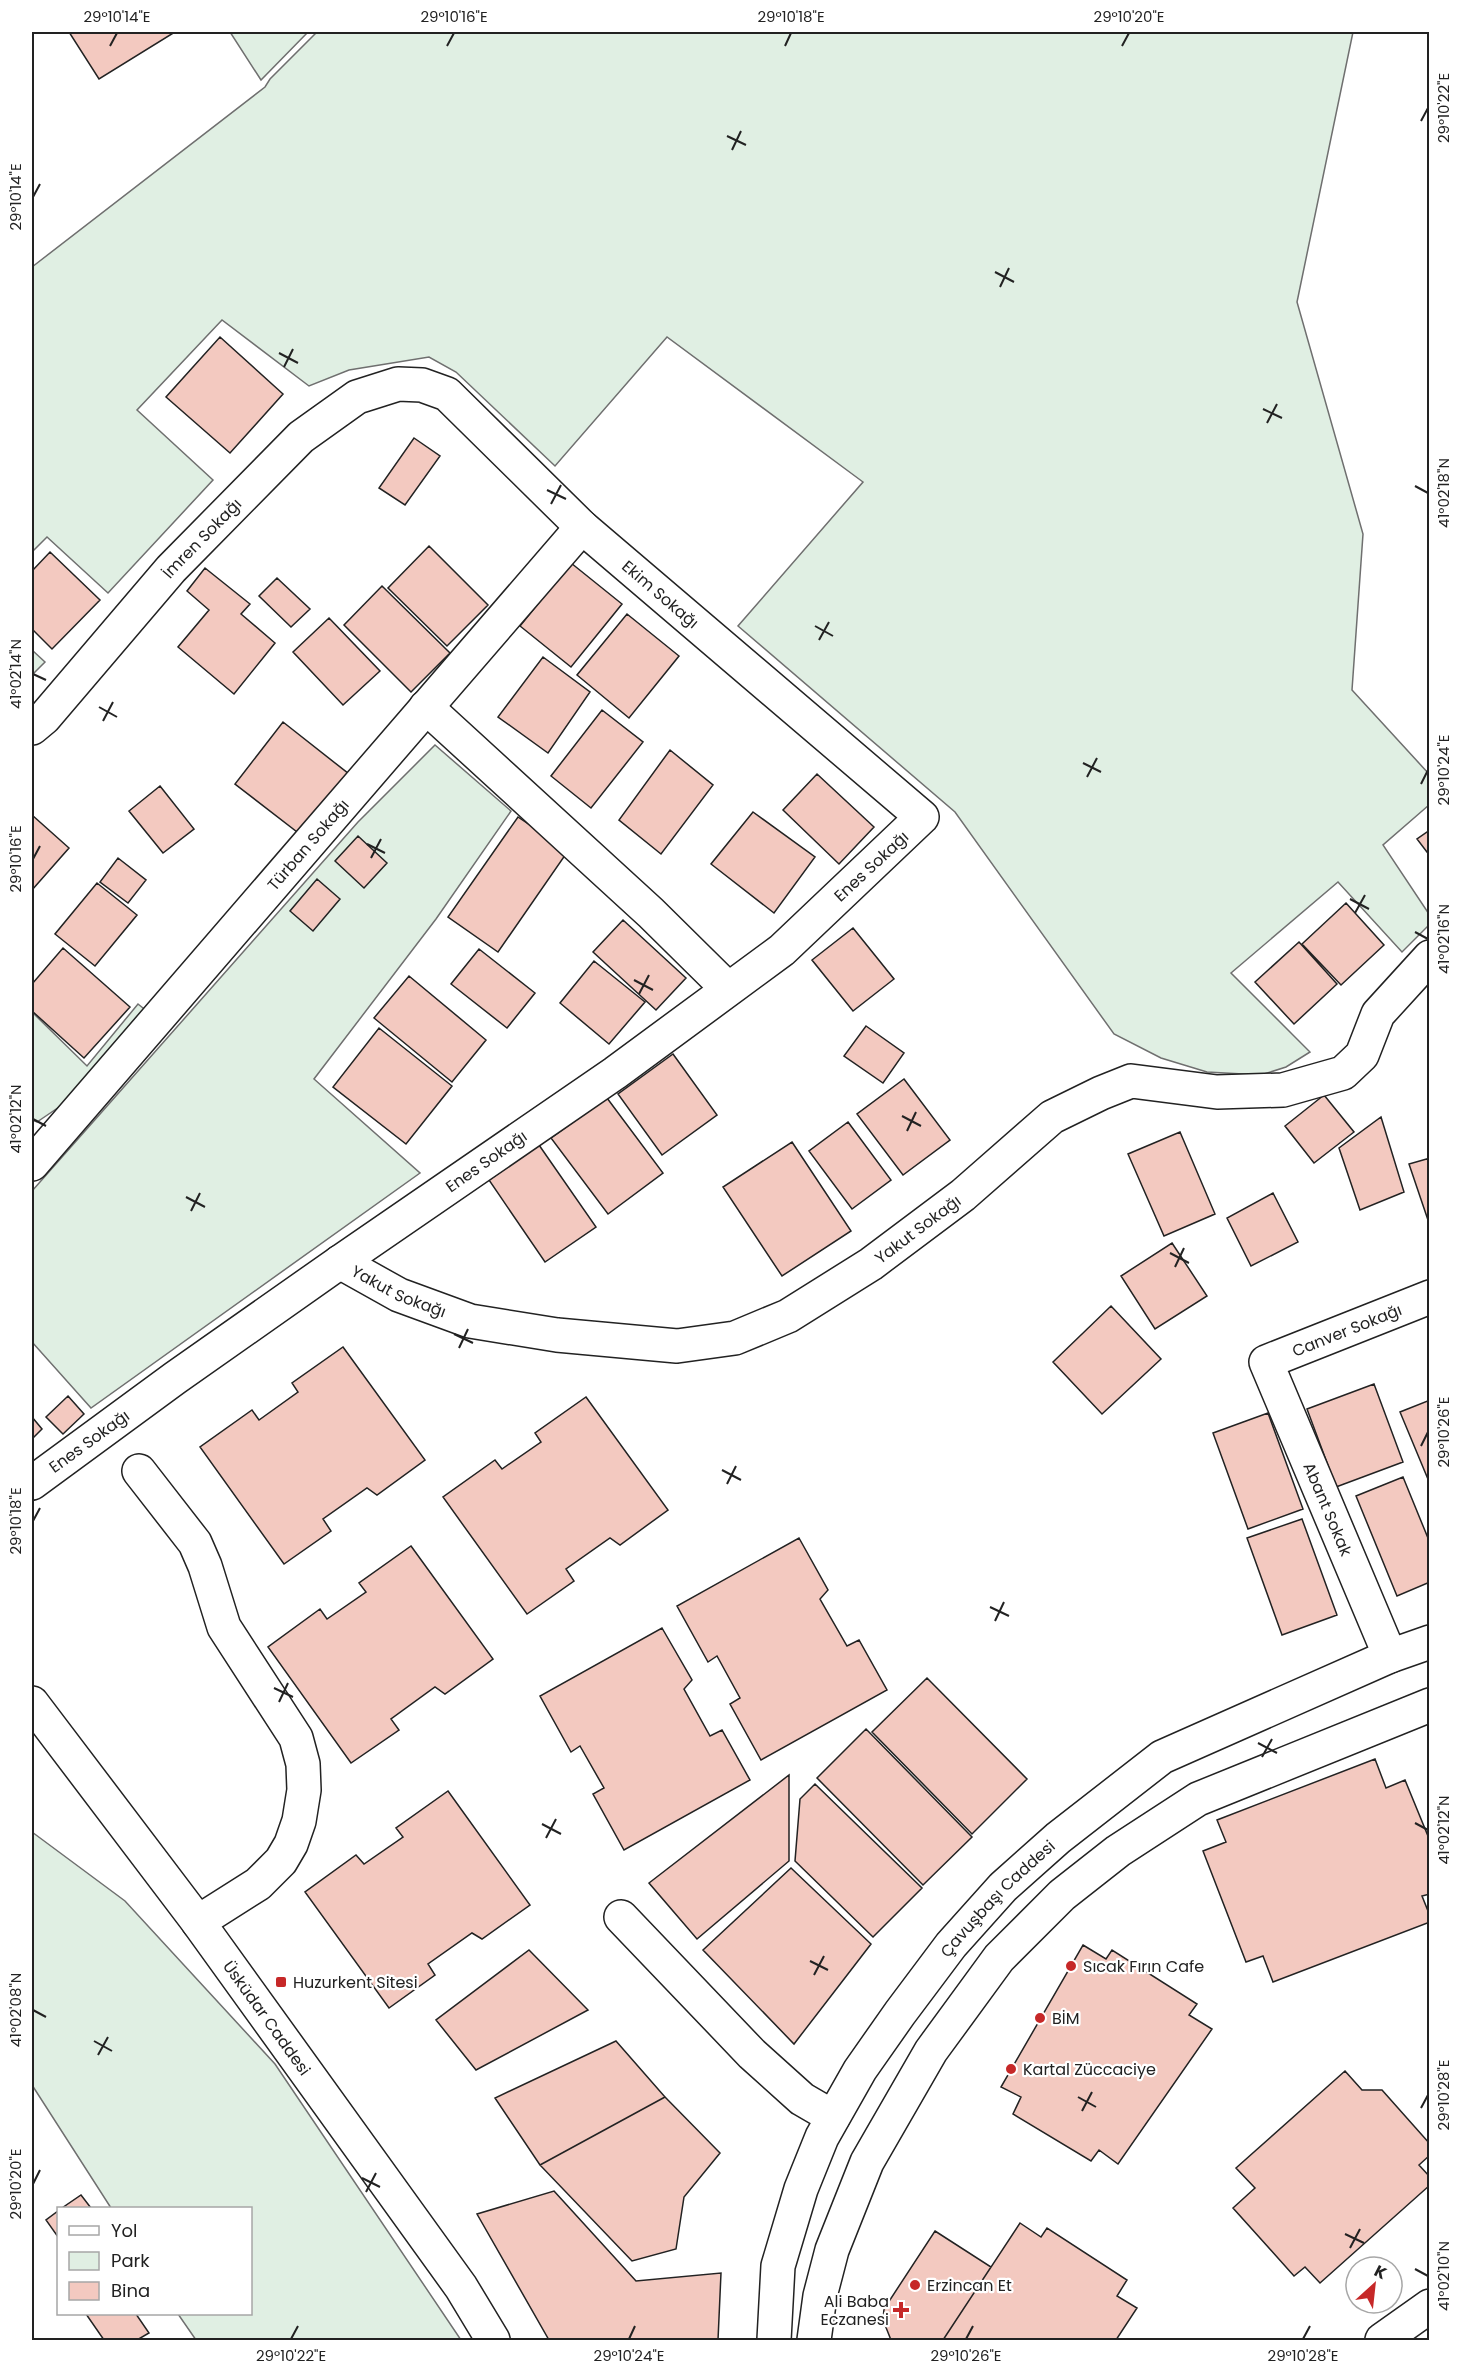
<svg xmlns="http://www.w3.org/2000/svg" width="1461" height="2372" font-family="Poppins,sans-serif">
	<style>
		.green { fill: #e0efe3; stroke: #6f6f6f; stroke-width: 1.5 }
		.building { fill: #f3c9c0; stroke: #222; stroke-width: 1.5 }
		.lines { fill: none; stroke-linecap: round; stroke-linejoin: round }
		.minor-casing { stroke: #222; stroke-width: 36 }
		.major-casing { stroke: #222; stroke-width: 36 }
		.minor { stroke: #fff; stroke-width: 33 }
		.major { stroke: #fff; stroke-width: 33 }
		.ticks { fill: none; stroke: #222; stroke-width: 2 }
		.poi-dot { fill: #c62828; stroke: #fff; stroke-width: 2 }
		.labels { text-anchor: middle; stroke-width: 4.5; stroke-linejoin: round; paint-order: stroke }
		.street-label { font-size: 16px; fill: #222; stroke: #fff }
		.poi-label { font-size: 16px; fill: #222; stroke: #fff; text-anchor: start }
		.neatline { fill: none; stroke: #222; stroke-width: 2 }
		.ticks-label { font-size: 15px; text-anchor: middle; fill: #222 }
	</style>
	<rect width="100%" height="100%" fill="#fff"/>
	<path class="green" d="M230 32H308L261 80Z
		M317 32H1355H1353L1297 302 1363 534 1352 690 1429 774V805L1383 845 1429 914V925L1402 952 1338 882 1231 973 1310 1052 1286 1067 1261 1075 1207 1072 1161 1058 1114 1034 955 812 738 626 863 482 667 337 555 466 456 372 429 357 349 370 309 386 222 320 137 410 213 480 108 593 47 537 32 552V267L265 87 270 79Z
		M32 650 45 662 32 675Z
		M435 745 511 811 436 919 314 1079 420 1173 91 1408 32 1342V1191L358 822Z
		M138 1004 148 1012 65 1103 37 1122 32 1120V1012L87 1066Z
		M32 1832 125 1901 275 2064 461 2340H196L178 2314H250V2208H111L32 2085Z"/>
	<path class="building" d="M69 32H175L99 79Z
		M220 337 283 394 230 453 166 397Z
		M414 438 440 456 405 505 379 488Z
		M429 546 488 605 447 646 388 588Z
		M50 552 100 600 52 649 32 629V571Z
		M571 563 622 604 571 667 520 626Z
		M205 568 250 604 241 614 275 643 234 694 178 647 209 610 187 591Z
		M277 578 310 609 291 627 259 596Z
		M382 586 450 653 411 692 344 625Z
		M627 614 679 656 629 718 577 675Z
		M329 618 380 671 343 705 293 652Z
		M543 657 590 692 548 753 498 717Z
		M602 710 643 742 591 808 551 776Z
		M283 722 349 774 301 835 235 784Z
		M670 750 713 785 661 854 619 820Z
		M817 774 874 827 839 864 783 810Z
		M160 786 194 829 163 853 129 811Z
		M753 812 815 857 774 913 711 864Z
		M32 815 69 848 32 890Z
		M518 817 568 851 498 952 448 917Z
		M1430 830V856L1417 839Z
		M358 836 387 863 364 888 335 861Z
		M118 858 146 880 128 903 100 882Z
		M317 879 340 899 313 931 290 911Z
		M97 883 137 915 95 966 55 934Z
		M1346 903 1384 945 1341 985 1302 944Z
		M623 920 686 978 656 1010 593 952Z
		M853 928 894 979 853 1011 812 960Z
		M1299 942 1337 984 1294 1024 1255 982Z
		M63 948 130 1007 84 1058 32 1011V984Z
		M479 949 535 993 507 1028 451 984Z
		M594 961 645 1002 609 1044 560 1003Z
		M409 976 486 1040 452 1082 374 1018Z
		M866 1026 904 1053 883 1083 844 1056Z
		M379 1028 452 1086 406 1144 333 1087Z
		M673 1054 717 1115 662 1155 618 1094Z
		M904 1079 950 1140 903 1175 857 1114Z
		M1324 1095 1354 1132 1314 1163 1285 1126Z
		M607 1098 663 1173 608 1214 551 1138Z
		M1381 1117 1404 1192 1360 1210 1339 1148Z
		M848 1122 891 1180 852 1209 809 1151Z
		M1180 1132 1215 1214 1164 1236 1128 1154Z
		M792 1142 851 1231 782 1276 723 1187Z
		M539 1145 596 1227 545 1262 489 1180Z
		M1430 1158V1226L1409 1164Z
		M1273 1193 1298 1242 1251 1266 1227 1218Z
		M1172 1243 1207 1296 1155 1329 1121 1276Z
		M1111 1306 1161 1359 1102 1414 1053 1362Z
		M343 1347 425 1460 377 1495 367 1488 323 1519 331 1531 284 1564 200 1447 252 1410 259 1420 298 1392 292 1383Z
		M1374 1384 1403 1462 1336 1487 1307 1409Z
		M68 1396 84 1414 63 1434 46 1417Z
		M586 1397 668 1510 620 1545 610 1538 566 1569 574 1581 527 1614 443 1497 495 1460 502 1469 541 1442 535 1433Z
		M1430 1400V1484L1400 1412Z
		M1268 1413 1303 1509 1248 1529 1213 1433Z
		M32 1417 42 1429 32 1439Z
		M1403 1477 1430 1543V1582L1397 1596 1356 1496Z
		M1302 1519 1337 1615 1282 1635 1247 1538Z
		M799 1538 828 1590 820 1599 847 1646 859 1640 887 1690 761 1760 730 1704 740 1698 717 1656 708 1662 677 1606Z
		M411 1546 493 1659 445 1694 435 1687 391 1719 399 1730 351 1763 268 1647 320 1609 327 1619 366 1592 359 1583Z
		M662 1628 692 1680 684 1689 710 1736 722 1730 750 1780 624 1850 593 1794 604 1788 580 1746 571 1752 540 1696Z
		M927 1678 1027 1779 972 1834 872 1732Z
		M866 1729 972 1837 923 1885 817 1778Z
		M1375 1759 1386 1788 1405 1780 1430 1841V1894L1422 1896 1430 1916V1922L1273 1982 1263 1956 1246 1962 1203 1851 1226 1842 1217 1820Z
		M789 1775V1861L697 1939 649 1883Z
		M815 1784 922 1888 873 1937 795 1861 800 1799Z
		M448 1791 530 1905 482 1939 472 1933 428 1964 435 1975 389 2008 305 1892 356 1855 364 1864 403 1837 396 1828Z
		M791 1868 871 1944 794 2044 703 1950Z
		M1083 1945 1106 1959 1112 1950 1197 2004 1189 2015 1212 2029 1118 2164 1099 2150 1091 2161 1013 2114 1021 2097 1001 2087Z
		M529 1950 588 2010 476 2070 436 2020Z
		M616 2041 665 2097 540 2165 495 2098Z
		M1345 2071 1362 2090H1382L1430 2144V2155L1419 2165 1430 2177V2185L1320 2283 1305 2267 1294 2276 1233 2208 1255 2188 1236 2168Z
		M665 2097 720 2153 684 2197 676 2249 632 2261 540 2165Z
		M554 2191 636 2281 721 2273 718 2340H549L477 2214Z
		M81 2195 91 2208H62Z
		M58 2211V2237L46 2220Z
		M1020 2223 1041 2237 1047 2228 1127 2280 1117 2296 1137 2308 1116 2340H943Z
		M935 2231 991 2267 943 2340H891L883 2320 884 2309Z
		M86 2314H136L149 2333 137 2340H104Z"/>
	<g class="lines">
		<defs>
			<g id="minor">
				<path d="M426 707 651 913 728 989"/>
				<path id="s1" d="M32 728 44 718 171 569 301 437 357 397 398 384 422 385 447 394 582 527 922 817 782 950 615 1073 340 1262 175 1378 32 1483"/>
				<path id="s2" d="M32 1164 582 527"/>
				<path id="s3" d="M340 1262 399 1295 470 1321 557 1335 677 1346 735 1338 788 1316 871 1264 963 1195 1052 1117 1101 1093 1131 1081 1217 1092 1283 1090 1343 1073 1362 1055 1378 1014 1430 957"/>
				<path d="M139 1471 195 1543 205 1566 224 1627 296 1738 303 1764 304 1790 299 1821 291 1844 281 1861 258 1884 198 1922"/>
				<path id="s4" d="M1390 1656 1266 1362 1430 1297"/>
				<path id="s5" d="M32 1703 198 1922 461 2287 493 2340"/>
				<path d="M621 1917 752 2054 802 2099 833 2117"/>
				<path d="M1382 2340 1430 2306"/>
			</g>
			<g id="major">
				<path id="s6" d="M774 2340 778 2266 801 2189 822 2137 860 2070 900 2013 951 1945 1003 1887 1058 1838 1162 1757 1390 1656 1430 1642"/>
				<path d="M814 2340 820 2296 832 2250 867 2162 931 2051 999 1958 1062 1895 1118 1851 1198 1799 1430 1705"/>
			</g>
		</defs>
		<use href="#minor" class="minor-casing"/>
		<use href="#major" class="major-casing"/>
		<use href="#minor" class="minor"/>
		<use href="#major" class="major"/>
	</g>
	<path class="ticks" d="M110 46 117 33M447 46 454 33M785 46 791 33M1122 46 1129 33M1421 121 1428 108M727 136 746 145M732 150 741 131M33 197 40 184M995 272 1014 282M1000 287 1009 268M279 353 298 363M284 367 293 349M1263 409 1282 418M1267 423 1277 404M1415 486 1428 493M547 490 566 499M551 504 561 485M815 626 833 636M819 640 829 622M33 674 46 680M99 707 117 717M103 721 113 702M1083 763 1101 772M1087 777 1097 758M1421 784 1428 770M367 844 385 853M371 858 381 839M33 859 40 846M1350 899 1369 909M1355 913 1365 895M1415 932 1428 939M634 980 653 990M639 994 649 975M902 1116 921 1126M33 1119 46 1126M907 1131 916 1112M186 1197 205 1207M191 1211 200 1193M1170 1253 1189 1263M1175 1267 1184 1248M454 1334 473 1343M459 1348 468 1329M1421 1446 1428 1432M722 1470 741 1480M727 1484 736 1466M33 1521 40 1508M990 1607 1009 1616M995 1621 1004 1602M274 1688 293 1697M279 1702 288 1683M1258 1743 1277 1753M1262 1757 1272 1739M1415 1823 1428 1830M542 1824 561 1834M546 1838 556 1819M810 1961 828 1970M814 1975 824 1956M33 2010 46 2017M94 2041 112 2051M98 2055 108 2037M1078 2097 1096 2107M1421 2108 1428 2095M1082 2111 1092 2092M362 2178 380 2187M33 2184 40 2170M366 2192 376 2173M1345 2234 1364 2243M1350 2248 1360 2229M1415 2269 1428 2276M291 2339 298 2326M629 2339 635 2326M966 2339 973 2326M1303 2339 1310 2326"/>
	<g class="poi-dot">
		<circle cx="1071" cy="1966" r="6"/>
		<rect x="275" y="1976" width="12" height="12" rx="3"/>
		<circle cx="1040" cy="2018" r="6"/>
		<circle cx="1011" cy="2069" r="6"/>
		<circle cx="915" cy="2285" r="6"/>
		<path d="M898 2301h6v6h6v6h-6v6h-6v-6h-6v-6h6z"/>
	</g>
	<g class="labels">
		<g class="street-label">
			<text dy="6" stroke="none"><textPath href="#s1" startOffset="255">İmren Sokağı</textPath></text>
			<text dy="6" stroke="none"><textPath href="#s1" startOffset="852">Ekim Sokağı</textPath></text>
			<text dy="6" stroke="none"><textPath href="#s2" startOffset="422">Türban Sokağı</textPath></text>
			<text transform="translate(871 866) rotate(-43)" y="6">Enes Sokağı</text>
			<text transform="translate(486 1161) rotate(-35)" y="6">Enes Sokağı</text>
			<text dy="6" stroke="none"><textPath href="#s3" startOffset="624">Yakut Sokağı</textPath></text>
			<text dy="6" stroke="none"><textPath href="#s3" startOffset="66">Yakut Sokağı</textPath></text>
			<text dy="6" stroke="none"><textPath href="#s4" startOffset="406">Canver Sokağı</textPath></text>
			<text transform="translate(89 1441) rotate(-36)" y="6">Enes Sokağı</text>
			<text transform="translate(1328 1509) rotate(67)" y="6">Abant Sokak</text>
			<text dy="6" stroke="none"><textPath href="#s6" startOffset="508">Çavuşbaşı Caddesi</textPath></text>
			<text dy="6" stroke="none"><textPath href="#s5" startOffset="393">Üsküdar Caddesi</textPath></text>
		</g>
		<g class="poi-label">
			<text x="1083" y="1972">Sıcak Fırın Cafe</text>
			<text x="293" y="1988">Huzurkent Sitesi</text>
			<text x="1052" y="2024">BİM</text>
			<text x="1023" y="2075">Kartal Züccaciye</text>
			<text x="927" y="2291">Erzincan Et</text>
			<text x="889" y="2307" text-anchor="end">Ali Baba<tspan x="889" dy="18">Eczanesi</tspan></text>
		</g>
	</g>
	<rect width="1461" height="2372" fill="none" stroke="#ffffff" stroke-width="66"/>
	<rect x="57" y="2207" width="195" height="108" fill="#ffffff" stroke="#a7a7a7" stroke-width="1.5"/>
	<rect x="69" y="2226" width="30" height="9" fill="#ffffff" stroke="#a7a7a7" stroke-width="1.5"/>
	<text x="111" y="2237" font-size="18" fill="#222222">Yol</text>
	<rect x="69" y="2252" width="30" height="18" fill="#e0efe3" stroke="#a7a7a7" stroke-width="1.5"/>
	<text x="111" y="2267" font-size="18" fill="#222222">Park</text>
	<rect x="69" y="2282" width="30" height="18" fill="#f3c9c0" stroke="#a7a7a7" stroke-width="1.5"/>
	<text x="111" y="2297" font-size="18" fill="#222222">Bina</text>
	<g transform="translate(1374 2285) rotate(27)"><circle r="28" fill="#ffffff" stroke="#a7a7a7" stroke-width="1.5"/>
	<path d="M0-4.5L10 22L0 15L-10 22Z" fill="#c62828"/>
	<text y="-9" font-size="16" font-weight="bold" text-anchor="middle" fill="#222222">K</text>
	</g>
	<rect x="33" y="33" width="1395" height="2306" class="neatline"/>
	<g class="ticks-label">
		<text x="117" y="22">29°10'14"E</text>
		<text x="454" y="22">29°10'16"E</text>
		<text x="791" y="22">29°10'18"E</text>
		<text x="1129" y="22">29°10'20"E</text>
		<text transform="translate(1444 108) rotate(-90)" y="5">29°10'22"E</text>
		<text transform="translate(16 197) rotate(-90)" y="5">29°10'14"E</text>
		<text transform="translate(1444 493) rotate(-90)" y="5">41°02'18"N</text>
		<text transform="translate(16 674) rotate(-90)" y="5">41°02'14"N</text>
		<text transform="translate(1444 770) rotate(-90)" y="5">29°10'24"E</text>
		<text transform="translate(16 859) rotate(-90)" y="5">29°10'16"E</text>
		<text transform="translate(1444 939) rotate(-90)" y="5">41°02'16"N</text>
		<text transform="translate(16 1119) rotate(-90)" y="5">41°02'12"N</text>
		<text transform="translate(1444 1432) rotate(-90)" y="5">29°10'26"E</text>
		<text transform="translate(16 1521) rotate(-90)" y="5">29°10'18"E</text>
		<text transform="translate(1444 1830) rotate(-90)" y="5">41°02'12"N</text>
		<text transform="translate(16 2010) rotate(-90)" y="5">41°02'08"N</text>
		<text transform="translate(1444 2095) rotate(-90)" y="5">29°10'28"E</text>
		<text transform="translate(16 2184) rotate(-90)" y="5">29°10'20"E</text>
		<text transform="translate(1444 2276) rotate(-90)" y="5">41°02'10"N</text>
		<text x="291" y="2361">29°10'22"E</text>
		<text x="629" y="2361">29°10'24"E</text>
		<text x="966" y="2361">29°10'26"E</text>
		<text x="1303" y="2361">29°10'28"E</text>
	</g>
</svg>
